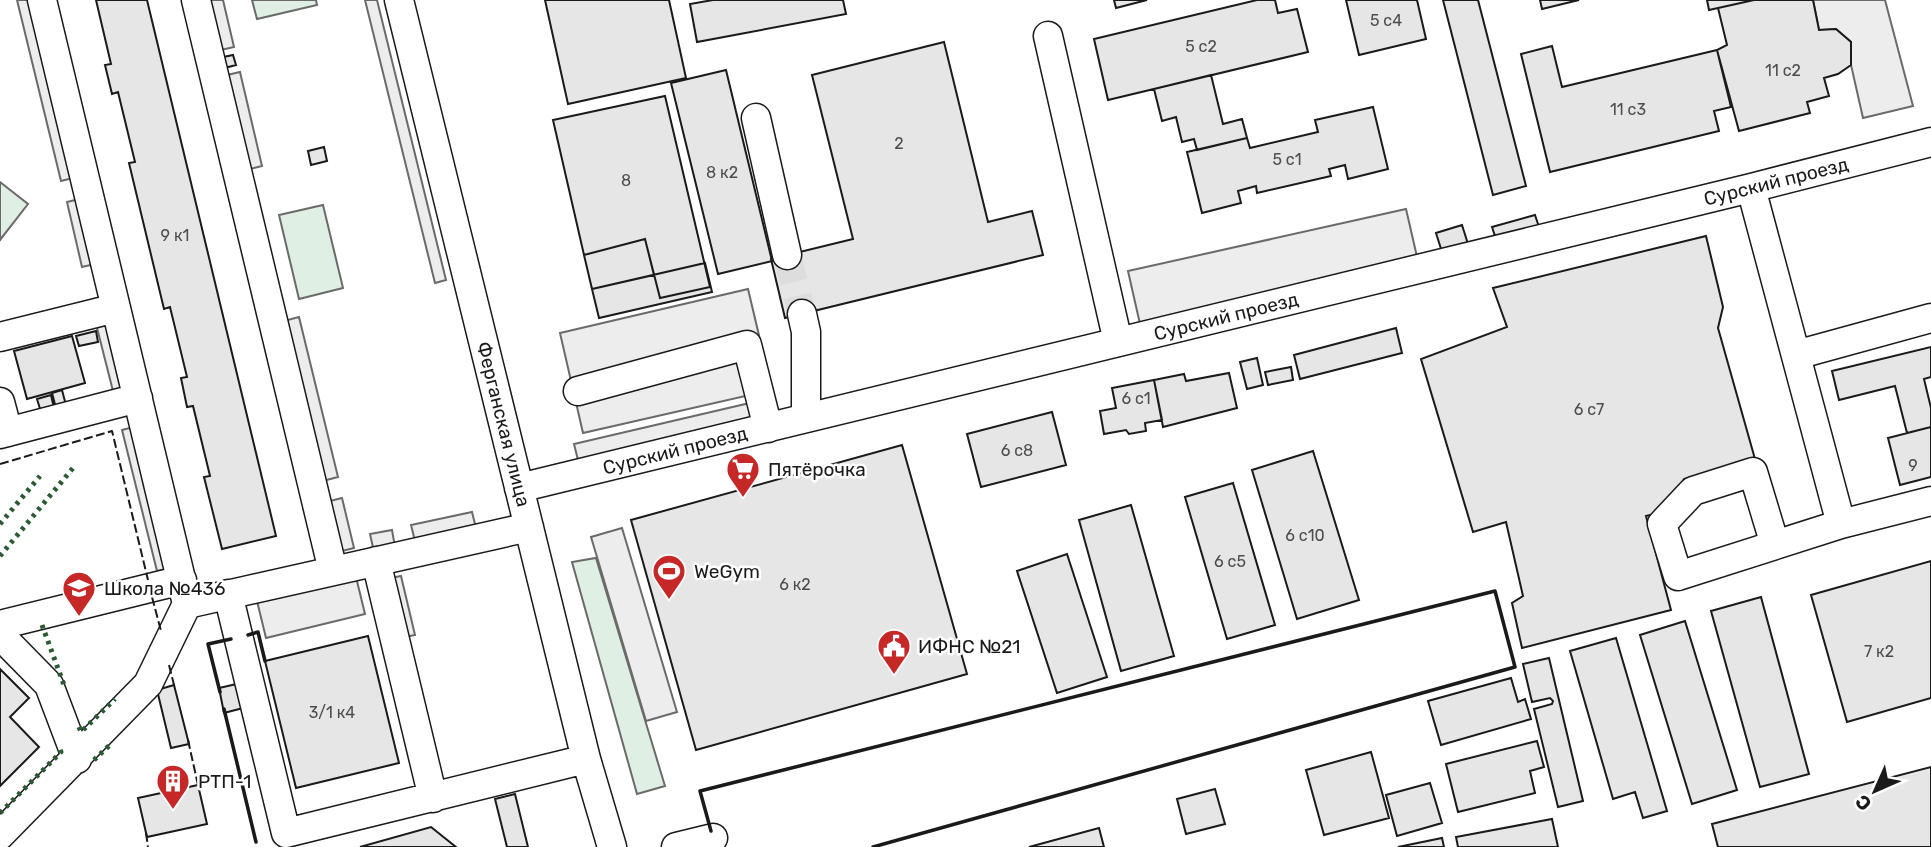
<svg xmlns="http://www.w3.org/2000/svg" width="1931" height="847" font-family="Rubik,sans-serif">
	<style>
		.green { fill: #e0efe3; stroke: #6a6a6a; stroke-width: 2 }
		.parking { fill: #ededed; stroke: #6a6a6a; stroke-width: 2 }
		.building { fill: #e6e6e6; stroke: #1a1a1a; stroke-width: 2 }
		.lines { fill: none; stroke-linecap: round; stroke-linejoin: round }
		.minor-tunnel { stroke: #ddd; stroke-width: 28; stroke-dasharray: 28 14; stroke-linecap: butt }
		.minor-casing { stroke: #1a1a1a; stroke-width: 31 }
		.minor { stroke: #fff; stroke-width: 28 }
		.hedge { stroke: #2b5a34; stroke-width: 5; stroke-dasharray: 3.5 5; stroke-linecap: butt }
		.fence { stroke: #1a1a1a; stroke-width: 2; stroke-dasharray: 9 3.5; stroke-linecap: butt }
		.wall { stroke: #1a1a1a; stroke-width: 3.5 }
		.labels { text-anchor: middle; stroke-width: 5; stroke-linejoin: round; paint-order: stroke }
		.number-label { font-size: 16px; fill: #4d4d4d }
		.street-label { font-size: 19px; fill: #1a1a1a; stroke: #fff }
		.poi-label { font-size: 19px; fill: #1a1a1a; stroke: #fff; text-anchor: start }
	</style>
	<rect width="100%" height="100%" fill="#fff"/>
	<path class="green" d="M252 0H316L317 5 257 19Z
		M0 182 28 204 0 240Z
		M323 205 343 288 299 299 279 215Z
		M596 558 665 786 637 794 572 562Z"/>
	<path class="parking" d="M17 0H34L77 177 61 181Z
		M196 0H223L234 47 208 53Z
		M365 0H377L446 280 435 283Z
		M1813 0H1885L1913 106 1863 118 1851 65V42L1836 29 1819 30Z
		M240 72 262 166 237 172 214 78Z
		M83 198 99 263 82 267 67 202Z
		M1406 209 1418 261 1140 324 1128 271Z
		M748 289 772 390 583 433 560 333Z
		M110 316 129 395 115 399 95 320Z
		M299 317 338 477 319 482 280 322Z
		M754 402 758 419 578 460 574 444Z
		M137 426 172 568 157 571 122 430Z
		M342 498 354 548 338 552 326 502Z
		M472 512 476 528 415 541 411 525Z
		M622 528 677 712 646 721 591 537Z
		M392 530 395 547 374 552 370 534Z
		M401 576 415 635 400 638 386 579Z
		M356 577 365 614 266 638 257 601Z"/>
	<path class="building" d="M96 0H147L276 536 222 549 204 477 210 476 193 406 187 407 181 378 187 377 170 307 164 309 129 163 135 162 118 92 112 94 105 65 111 64Z
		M545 0H669L686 78 568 104Z
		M713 0H843L846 14 697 42 690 4Z
		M1114 0H1147L1116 8Z
		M1257 0H1275L1278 13 1297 9 1308 52 1108 100 1094 39Z
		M1346 0H1417L1426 39 1359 55Z
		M1443 0H1478L1526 186 1493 195Z
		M1540 0H1579L1542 9Z
		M1707 0H1754L1709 10Z
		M1754 0H1813L1819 30 1836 29 1851 42V65L1838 74 1824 78 1829 96 1807 102 1810 113 1739 131 1717 50 1727 45 1718 8Z
		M944 42 988 222 1032 211 1043 255 785 318 771 259 853 239 812 75Z
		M1552 46 1562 87 1717 50 1731 107 1714 111 1719 131 1550 172 1521 54Z
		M233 55 236 65 217 70 214 59Z
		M726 70 772 261 718 274 671 83Z
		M1211 75 1223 124 1242 119 1247 138 1197 150 1194 139 1182 142 1176 117 1162 121 1154 89Z
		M665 96 710 287 660 298 645 239 584 255 553 120Z
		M1373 107 1388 169 1348 179 1345 165 1329 169 1331 176 1257 193 1256 186 1238 191 1241 203 1202 213 1187 152 1247 138 1250 148 1318 132 1315 120Z
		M324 147 327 161 311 165 308 151Z
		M1535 215 1539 227 1496 239 1492 227Z
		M1462 225 1468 244 1442 252 1436 233Z
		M1706 236 1723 307 1718 328 1755 459 1684 479 1667 511 1646 516 1671 610 1522 648 1512 603 1523 596 1506 522 1473 532 1421 359 1507 327 1493 288Z
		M645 239 654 275 592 289 584 255Z
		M705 263 712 292 599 318 592 289Z
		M1396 328 1402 353 1300 379 1294 355Z
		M96 331 98 342 79 346 76 336Z
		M72 336 85 383 27 399 14 351Z
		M1931 347V377L1924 379 1931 408V427L1907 433 1895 386 1839 400 1832 371Z
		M1257 358 1263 385 1247 389 1240 362Z
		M1291 367 1293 380 1268 385 1265 372Z
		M1229 373 1237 408 1163 427 1154 380 1184 374 1186 381Z
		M1154 380 1162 420 1145 423 1146 431 1129 434 1126 430 1104 434 1100 411 1116 408 1112 388Z
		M62 390 67 409 57 412 52 393Z
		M51 395 54 408 41 412 37 399Z
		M1052 412 1066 465 981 487 967 434Z
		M1931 427V477L1900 485 1888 438Z
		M902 445 967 674 696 750 631 520Z
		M1313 451 1359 600 1297 619 1252 470Z
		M1233 483 1275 625 1227 639 1185 497Z
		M1131 505 1174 656 1121 671 1079 520Z
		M1067 554 1107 677 1057 693 1017 571Z
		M1931 561V698L1847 722 1811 595Z
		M1761 597 1809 774 1760 787 1711 611Z
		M1685 621 1737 790 1692 804 1640 635Z
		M368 636 399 763 296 788 265 661Z
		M1616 638 1667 811 1643 818 1635 792 1613 799 1570 651Z
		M1549 658 1583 801 1558 807 1534 709 1552 704 1553 701 1550 698 1532 702 1523 664Z
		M0 669 29 698 10 717 39 747 0 786Z
		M1511 678 1518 702 1525 699 1531 719 1441 745 1428 701Z
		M241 683 247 707 224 713 219 688Z
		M174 685 189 744 171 748 157 690Z
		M1537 741 1544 767 1530 771 1535 793 1458 812 1446 764Z
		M1371 752 1389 818 1324 835 1306 770Z
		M1931 767V847H1718L1712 824Z
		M1430 783 1442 823 1397 836 1386 795Z
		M198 785 207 824 147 837 138 798Z
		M1215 789 1225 824 1186 834 1177 799Z
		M515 794 528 847H507L495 799Z
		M1552 819 1558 847H1458L1456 837Z
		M431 827 456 847H360Z
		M1099 828 1104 847H1029Z
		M1442 838 1444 847H1398Z"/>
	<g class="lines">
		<path class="minor-tunnel" d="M787 255 802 314"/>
		<defs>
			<path id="minor" d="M42 0 187 604 529 527
				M196 0 333 571
				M399 0 586 759 612 847
				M1048 36 1118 342
				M756 118 787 255
				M1751 188 1841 524 1931 501
				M802 314 806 332V418
				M0 337 116 308
				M1796 355 1931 318
				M578 391 747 345 768 428
				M0 402 8 432
				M0 434 138 398
				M519 488 1751 188 1931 142
				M1775 545 1753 472 1693 491 1662 524 1678 576 1841 524
				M376 561 433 798
				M228 594 286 833 586 759
				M0 625 182 580
				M0 635 49 685 77 759
				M0 835 148 684 187 604
				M676 847 713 838"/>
		</defs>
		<use href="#minor" class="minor-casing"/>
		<use href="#minor" class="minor"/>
		<path class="hedge" d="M0 524 40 476
			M0 556 73 468
			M42 625 64 685
			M79 727 81 732 115 699
			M94 760 112 743
			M0 813 61 752 59 747"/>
		<path class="fence" d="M0 464 112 431 148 580
			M152 597 161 631
			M169 665 175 689
			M188 740 198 785 196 786
			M146 833 148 847"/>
		<path class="wall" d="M248 635 258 632 265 661
			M220 692 208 644 231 639
			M224 709 256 842
			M711 831 700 791 1495 591 1515 667 873 847"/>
	</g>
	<defs>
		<symbol id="supermarket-pin" viewBox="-11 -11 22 30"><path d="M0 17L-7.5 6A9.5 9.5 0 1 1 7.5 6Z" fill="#c62828" stroke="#fff"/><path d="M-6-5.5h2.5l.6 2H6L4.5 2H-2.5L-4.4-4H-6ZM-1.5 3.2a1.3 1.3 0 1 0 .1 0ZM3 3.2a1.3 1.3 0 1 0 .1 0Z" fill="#fff"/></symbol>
		<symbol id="stadium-pin" viewBox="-11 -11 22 30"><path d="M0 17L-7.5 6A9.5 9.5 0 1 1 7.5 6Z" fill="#c62828" stroke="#fff"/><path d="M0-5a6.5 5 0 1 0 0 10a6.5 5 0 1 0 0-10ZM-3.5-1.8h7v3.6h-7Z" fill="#fff"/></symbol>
		<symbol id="school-pin" viewBox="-11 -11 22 30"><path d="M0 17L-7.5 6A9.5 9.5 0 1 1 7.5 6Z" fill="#c62828" stroke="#fff"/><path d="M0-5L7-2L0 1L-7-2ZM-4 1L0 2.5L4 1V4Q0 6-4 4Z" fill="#fff"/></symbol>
		<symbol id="civic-pin" viewBox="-11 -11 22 30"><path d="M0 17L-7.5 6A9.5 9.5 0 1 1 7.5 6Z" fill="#c62828" stroke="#fff"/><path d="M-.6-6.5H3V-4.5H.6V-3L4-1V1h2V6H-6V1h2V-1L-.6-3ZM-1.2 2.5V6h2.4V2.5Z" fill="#fff"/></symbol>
		<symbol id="building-pin" viewBox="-11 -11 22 30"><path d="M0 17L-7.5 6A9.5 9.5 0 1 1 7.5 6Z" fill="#c62828" stroke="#fff"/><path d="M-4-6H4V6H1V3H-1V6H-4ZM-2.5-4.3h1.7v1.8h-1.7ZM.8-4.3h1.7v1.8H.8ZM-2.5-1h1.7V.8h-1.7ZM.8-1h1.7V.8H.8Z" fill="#fff"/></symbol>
	</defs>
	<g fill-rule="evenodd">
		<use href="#supermarket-pin" x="724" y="450" width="38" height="52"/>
		<use href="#stadium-pin" x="650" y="552" width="38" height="52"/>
		<use href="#school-pin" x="60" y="569" width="38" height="52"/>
		<use href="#civic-pin" x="875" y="627" width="38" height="52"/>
		<use href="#building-pin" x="154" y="762" width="38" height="52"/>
	</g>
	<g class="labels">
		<g class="number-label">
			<text x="1386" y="26">5 с4</text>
			<text x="1201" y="52">5 с2</text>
			<text x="1783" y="76">11 с2</text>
			<text x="1628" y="115">11 с3</text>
			<text x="899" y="149">2</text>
			<text x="1287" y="165">5 с1</text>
			<text x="722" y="178">8 к2</text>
			<text x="626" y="186">8</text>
			<text x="175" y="241">9 к1</text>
			<text x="1136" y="404">6 с1</text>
			<text x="1589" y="415">6 с7</text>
			<text x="1017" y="456">6 с8</text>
			<text x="1913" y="471">9</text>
			<text x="1305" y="541">6 с10</text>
			<text x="1230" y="567">6 с5</text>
			<text x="795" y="590">6 к2</text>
			<text x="1879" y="657">7 к2</text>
			<text x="332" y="718">3/1 к4</text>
		</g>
		<g class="street-label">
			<text transform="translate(1776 181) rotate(-14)" y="7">Сурский проезд</text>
			<text transform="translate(1226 316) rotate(-14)" y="7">Сурский проезд</text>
			<text transform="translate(504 424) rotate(76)" y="7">Ферганская улица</text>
			<text transform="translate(675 450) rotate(-14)" y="7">Сурский проезд</text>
		</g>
		<g class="poi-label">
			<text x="768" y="476">Пятёрочка</text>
			<text x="694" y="578">WeGym</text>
			<text x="104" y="595">Школа №436</text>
			<text x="918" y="653">ИФНС №21</text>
			<text x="198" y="788">РТП-1</text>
		</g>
	</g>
	<g transform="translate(1875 791) rotate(225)" stroke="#ffffff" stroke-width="5" paint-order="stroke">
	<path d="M0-5L12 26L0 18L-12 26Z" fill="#1a1a1a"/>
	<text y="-10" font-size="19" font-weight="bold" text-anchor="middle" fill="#1a1a1a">С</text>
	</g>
</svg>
